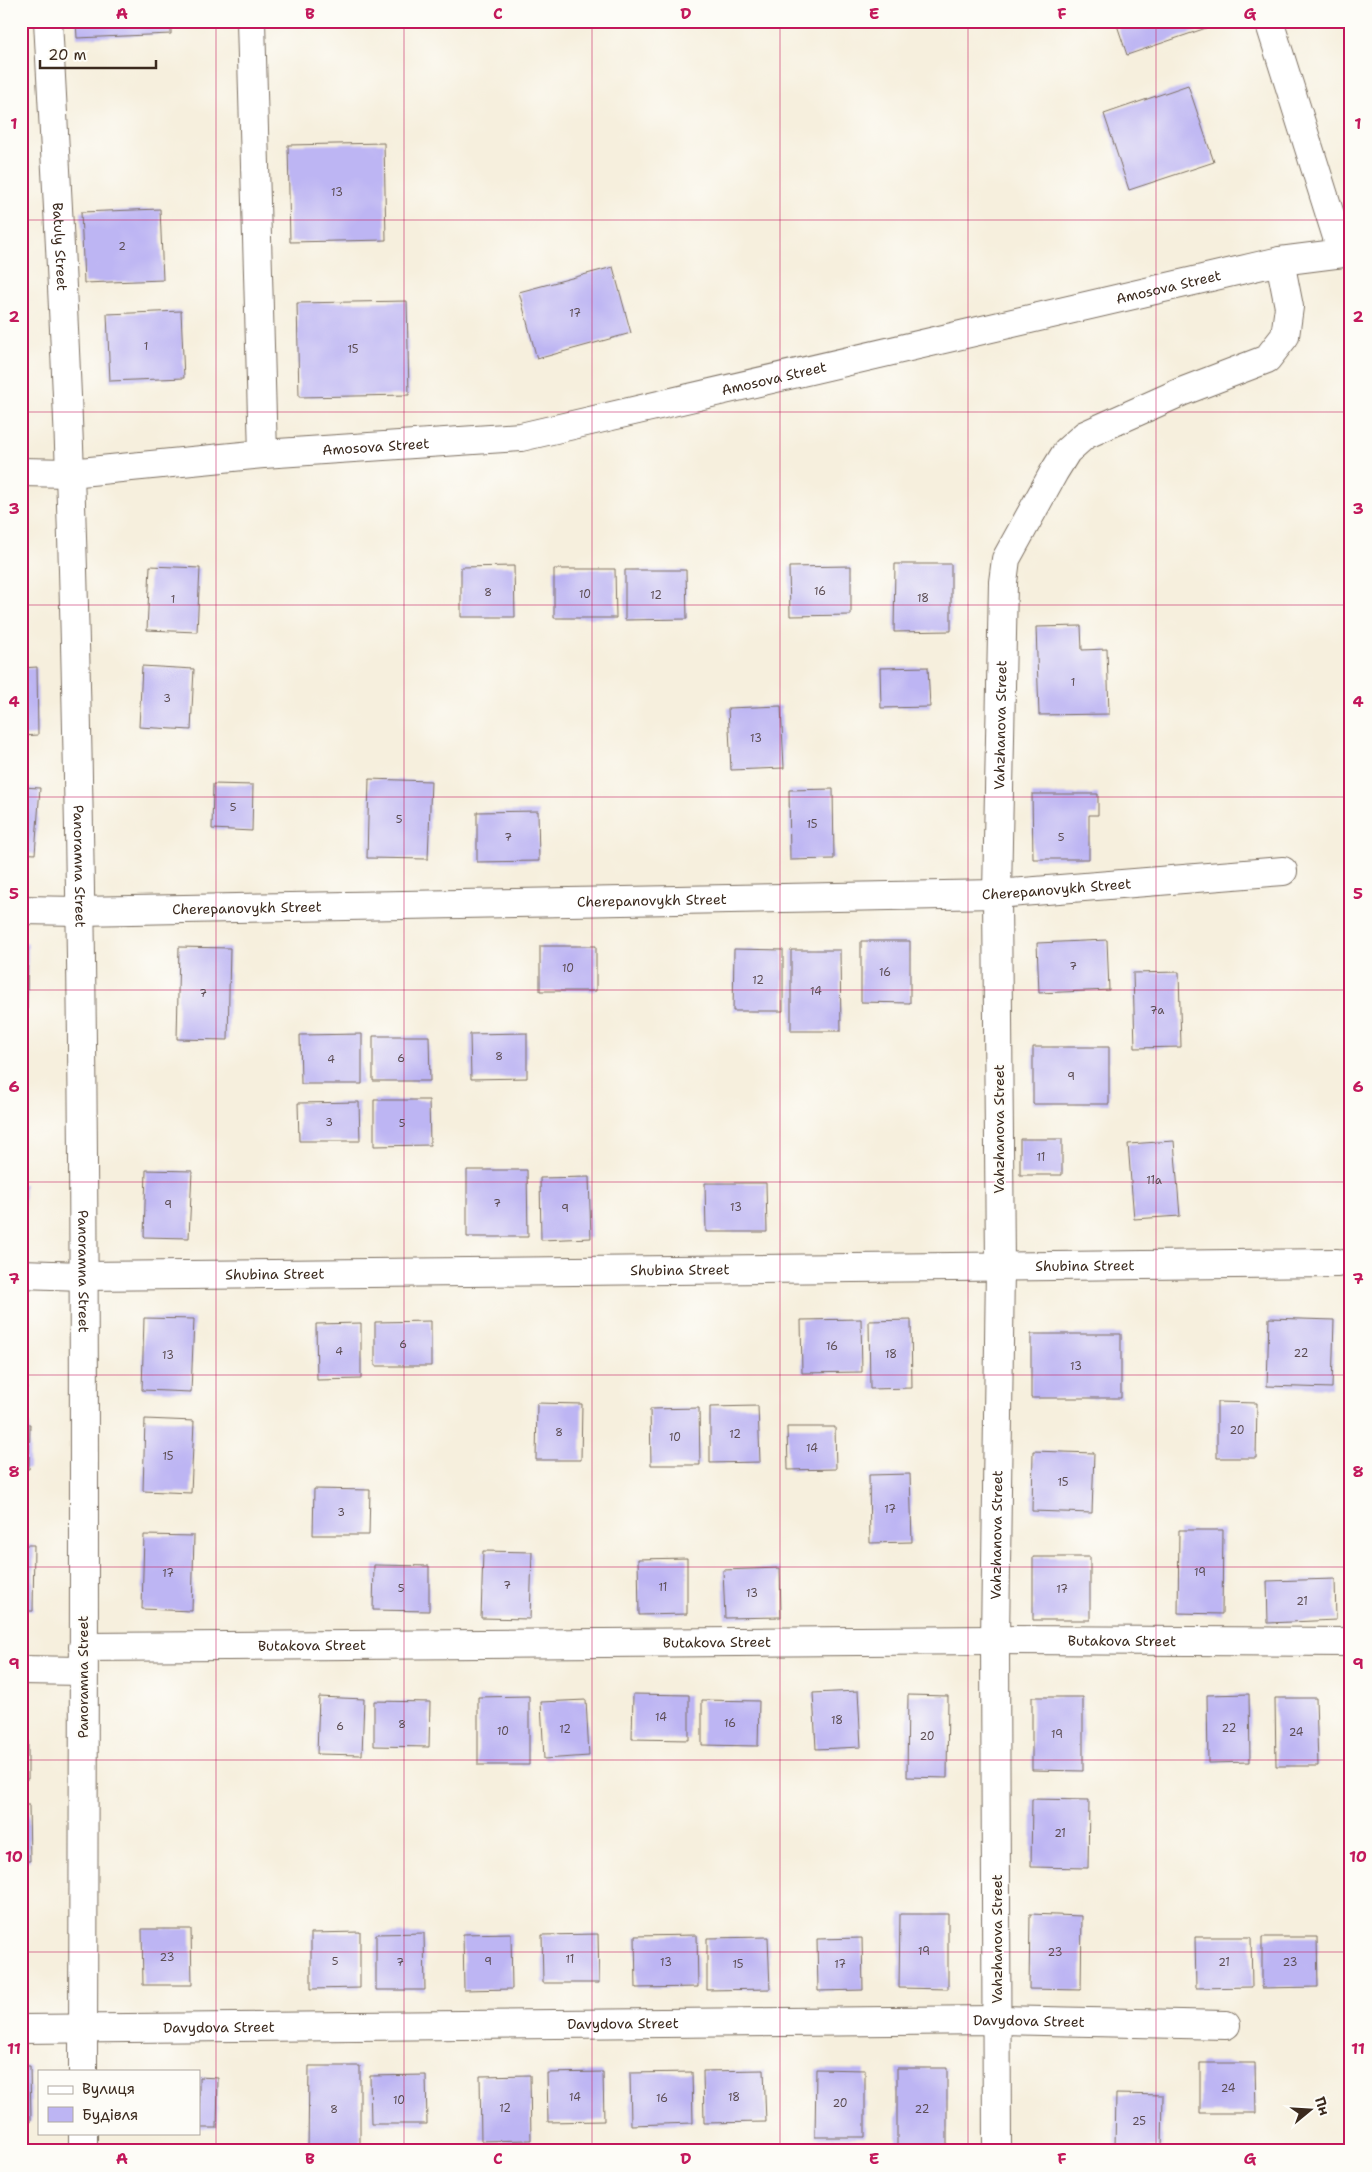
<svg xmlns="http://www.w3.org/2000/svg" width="1372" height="2172" font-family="'Shantell Sans',sans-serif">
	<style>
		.building { fill: #bdb5f3 }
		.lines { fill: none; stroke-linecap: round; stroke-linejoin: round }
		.minor-casing { stroke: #7c6f61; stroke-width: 30 }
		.minor { stroke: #fff; stroke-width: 28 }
		.grid { fill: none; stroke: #c2185b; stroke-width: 1; stroke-opacity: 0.55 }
		.labels { text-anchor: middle; stroke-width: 4; stroke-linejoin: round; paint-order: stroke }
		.number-label { font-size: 11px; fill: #5c4d53 }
		.street-label { font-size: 14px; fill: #3b2a1e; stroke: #fdfcf7 }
		.neatline { fill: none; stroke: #c2185b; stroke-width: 2 }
		.grid-label { font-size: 16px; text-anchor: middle; font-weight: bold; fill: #c2185b }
	</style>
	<rect width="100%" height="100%" fill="#fdfcf7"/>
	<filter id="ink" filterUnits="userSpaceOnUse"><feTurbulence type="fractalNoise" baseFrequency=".02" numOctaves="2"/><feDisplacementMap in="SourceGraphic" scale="10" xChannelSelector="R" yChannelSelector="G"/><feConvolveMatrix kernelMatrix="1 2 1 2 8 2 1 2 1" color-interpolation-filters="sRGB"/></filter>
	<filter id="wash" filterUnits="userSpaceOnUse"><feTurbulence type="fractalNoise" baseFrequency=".0096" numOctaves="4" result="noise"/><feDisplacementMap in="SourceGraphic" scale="20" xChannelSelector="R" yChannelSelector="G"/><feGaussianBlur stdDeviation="1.12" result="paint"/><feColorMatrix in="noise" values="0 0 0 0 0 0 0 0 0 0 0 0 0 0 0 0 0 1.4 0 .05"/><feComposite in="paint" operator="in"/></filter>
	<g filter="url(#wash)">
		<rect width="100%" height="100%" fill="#f6efdd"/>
		<g id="blocks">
			<path class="building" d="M76 21H171V34L77 38Z
				M1120 21H1210L1212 26 1127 55 1116 22Z
				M1188 85 1214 162 1129 190 1104 114Z
				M384 143 386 240 290 242 288 145Z
				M160 209 163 280 84 283 81 212Z
				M613 267 631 333 537 359 519 292Z
				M407 301 409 395 299 397 297 303Z
				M181 311 184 378 110 381 107 314Z
				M895 564H951V631L894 632Z
				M150 566 200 568 197 632 147 630Z
				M514 566 515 617H461V567Z
				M851 566V615L790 616 789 567Z
				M554 569H615L616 618H554Z
				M625 570H686L687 619 625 620Z
				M1081 626 1082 650 1107 649 1109 714 1039 715 1036 627Z
				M142 666 194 669 191 730 139 727Z
				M37 667 38 735 21 736V668Z
				M928 667 930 707 881 708 880 668Z
				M781 706 784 768 731 770 728 708Z
				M369 779 431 781 428 859 367 858Z
				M213 784 253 785 252 831 212 829Z
				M21 787 40 788 35 854 21 853Z
				M833 789 834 859 790 860 789 790Z
				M1032 794H1098V815H1089V859H1033Z
				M538 811 539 861 477 862V812Z
				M1107 940 1109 990 1039 993 1037 943Z
				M861 941H910V1003L861 1002Z
				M21 943H28L27 1011H21Z
				M540 946H596V991H540Z
				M179 947 230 948 228 1040 177 1039Z
				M734 949 783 950V1011H733Z
				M791 950H840L841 1031H791Z
				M1179 972 1181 1047 1135 1048 1133 973Z
				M527 1033V1078L471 1079 470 1034Z
				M362 1034V1084H301L300 1035Z
				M373 1036H429L430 1081H373Z
				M1033 1047H1109V1104H1033Z
				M374 1100H429L430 1145 374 1146Z
				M359 1102 360 1141H299L298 1103Z
				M1020 1139H1062V1175H1020Z
				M1174 1141 1180 1216 1134 1219 1128 1144Z
				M146 1170 192 1171 189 1238 144 1237Z
				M467 1170H527L528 1237H467Z
				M589 1177 591 1238 541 1240 540 1178Z
				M705 1183H766L767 1232H706Z
				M21 1184H25L23 1229H21Z
				M144 1318 194 1319 191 1392 142 1390Z
				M1269 1318 1334 1320 1332 1388 1267 1386Z
				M861 1319 862 1372 802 1373 801 1320Z
				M911 1320 912 1388 870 1389 869 1321Z
				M21 1321H29L27 1388H21Z
				M431 1321V1366H375V1322Z
				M361 1323V1379L317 1380 316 1324Z
				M1031 1334H1121V1398H1031Z
				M1217 1402 1257 1403 1256 1458H1217Z
				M537 1403 582 1404 581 1460H536Z
				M758 1406 760 1462 710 1463V1407Z
				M699 1408 700 1465H651L650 1409Z
				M145 1419 194 1421 191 1493 143 1491Z
				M21 1424H30L29 1469H21Z
				M787 1427H835L836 1469 788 1470Z
				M1033 1451 1094 1453 1092 1513 1032 1511Z
				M910 1474 912 1542 870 1543 869 1475Z
				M314 1489 370 1490 369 1535H313Z
				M1179 1530H1223L1222 1614 1178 1613Z
				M144 1535 194 1536 192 1611 142 1609Z
				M21 1545H34L33 1611H21Z
				M483 1551 532 1552 530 1619 481 1618Z
				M1033 1557H1090V1620H1033Z
				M687 1558V1614L639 1615 638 1559Z
				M374 1565 429 1566V1611L373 1610Z
				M780 1568 781 1617 725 1618 723 1570Z
				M1335 1579 1336 1620 1268 1623 1267 1581Z
				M858 1691 861 1747 816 1749 813 1693Z
				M633 1694 689 1695V1740L632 1739Z
				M1249 1694 1250 1762 1208 1763 1207 1695Z
				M908 1695 948 1696 947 1778 907 1777Z
				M529 1696V1765H478V1697Z
				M319 1697 364 1699 362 1755 317 1754Z
				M1032 1697H1083V1771L1032 1770Z
				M1275 1698H1316L1318 1766H1276Z
				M21 1700H28V1779H21Z
				M586 1700 589 1756 544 1759 541 1702Z
				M702 1700 759 1701 758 1746 702 1745Z
				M374 1701 430 1702 429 1747 374 1746Z
				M1032 1799 1089 1800 1088 1868 1031 1867Z
				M21 1805H29L30 1861H21Z
				M900 1914H948V1989L899 1988Z
				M1030 1914 1082 1916 1081 1990 1029 1989Z
				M142 1929H191L192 1985H143Z
				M360 1932V1988L311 1989V1933Z
				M424 1933 425 1990H376V1934Z
				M511 1933 512 1989 464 1990 463 1934Z
				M598 1934 599 1983H543L542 1935Z
				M697 1935 698 1987 636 1988 635 1936Z
				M768 1937 770 1989 707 1990V1938Z
				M1195 1937H1251L1252 1987 1196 1988Z
				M1262 1937H1317L1318 1987 1262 1988Z
				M862 1938 863 1990 818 1991 817 1939Z
				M1200 2063H1255L1256 2113H1200Z
				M21 2066H30L31 2122H21Z
				M309 2066H360V2151H308Z
				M897 2068H947V2151H897Z
				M816 2069 865 2070V2137H815Z
				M764 2070 766 2122 704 2123 703 2071Z
				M603 2072 604 2121 548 2122 547 2073Z
				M692 2072 693 2123 631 2125 630 2073Z
				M426 2075 427 2124H371L370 2076Z
				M530 2075 531 2140 481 2141 480 2076Z
				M199 2077 218 2078 217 2128H199Z
				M1116 2094 1163 2095 1162 2148H1115Z"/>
		</g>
	</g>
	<g filter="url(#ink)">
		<use href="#blocks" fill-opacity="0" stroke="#7c6f61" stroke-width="1"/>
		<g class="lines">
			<defs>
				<g id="minor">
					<path id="s1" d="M48 21C56 172 65 323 70 474 88 1006 84 1539 83 2071"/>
					<path d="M251 21 263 454"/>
					<path d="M1269 21 1342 253"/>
					<path id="s2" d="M21 472 70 473 263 454 521 437 1280 261 1351 252"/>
					<path id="s3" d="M21 910 79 911 997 894 1283 871"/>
					<path id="s4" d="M21 1274 83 1276 1337 1263"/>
					<path id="s5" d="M83 1647 995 1640 1351 1642"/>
					<path d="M21 1670 83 1671"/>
					<path id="s6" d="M21 2029 997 2020 1226 2025"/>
					<path d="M83 2151V2133"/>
					<path id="s7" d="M997 2151 995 1640 1000 1267 997 894 1003 582 1006 559 1054 472 1067 451 1085 435 1181 392 1267 359 1285 336 1289 307 1280 261"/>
				</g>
			</defs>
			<use href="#minor" class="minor-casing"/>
			<use href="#minor" class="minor"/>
		</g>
	</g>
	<path class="grid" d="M216 21V2151M404 21V2151M592 21V2151M780 21V2151M968 21V2151M1156 21V2151M21 220H1351M21 412H1351M21 605H1351M21 797H1351M21 990H1351M21 1182H1351M21 1375H1351M21 1567H1351M21 1760H1351M21 1952H1351"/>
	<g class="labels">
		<g class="number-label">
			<text x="337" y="196">13</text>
			<text x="122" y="250">2</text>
			<text x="575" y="317">17</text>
			<text x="146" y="350">1</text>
			<text x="353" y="353">15</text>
			<text x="820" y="595">16</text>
			<text x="488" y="596">8</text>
			<text x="585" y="598">10</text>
			<text x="656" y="599">12</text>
			<text x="923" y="602">18</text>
			<text x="173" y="603">1</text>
			<text x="1073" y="686">1</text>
			<text x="167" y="702">3</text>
			<text x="756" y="742">13</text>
			<text x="233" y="811">5</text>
			<text x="399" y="823">5</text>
			<text x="812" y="828">15</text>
			<text x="508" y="841">7</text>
			<text x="1061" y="841">5</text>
			<text x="1073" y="970">7</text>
			<text x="568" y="972">10</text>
			<text x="885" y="976">16</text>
			<text x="758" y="984">12</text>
			<text x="816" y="995">14</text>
			<text x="203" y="997">7</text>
			<text x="1157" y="1014">7а</text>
			<text x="499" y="1060">8</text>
			<text x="401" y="1062">6</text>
			<text x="331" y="1063">4</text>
			<text x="1071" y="1080">9</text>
			<text x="329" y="1126">3</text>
			<text x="402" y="1127">5</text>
			<text x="1041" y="1161">11</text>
			<text x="1154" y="1184">11а</text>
			<text x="497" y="1207">7</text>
			<text x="168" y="1208">9</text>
			<text x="736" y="1211">13</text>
			<text x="565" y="1212">9</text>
			<text x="403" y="1348">6</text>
			<text x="832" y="1350">16</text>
			<text x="339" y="1355">4</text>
			<text x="1301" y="1357">22</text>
			<text x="891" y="1358">18</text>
			<text x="168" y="1359">13</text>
			<text x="1076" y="1370">13</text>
			<text x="1237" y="1434">20</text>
			<text x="559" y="1436">8</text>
			<text x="735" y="1438">12</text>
			<text x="675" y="1441">10</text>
			<text x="812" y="1452">14</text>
			<text x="168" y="1460">15</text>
			<text x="1063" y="1486">15</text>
			<text x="890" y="1513">17</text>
			<text x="341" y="1516">3</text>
			<text x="1200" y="1576">19</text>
			<text x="168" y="1577">17</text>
			<text x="507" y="1589">7</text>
			<text x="663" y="1591">11</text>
			<text x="401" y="1592">5</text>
			<text x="1062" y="1593">17</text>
			<text x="752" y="1597">13</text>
			<text x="1302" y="1605">21</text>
			<text x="661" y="1721">14</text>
			<text x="837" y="1724">18</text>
			<text x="730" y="1727">16</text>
			<text x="402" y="1728">8</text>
			<text x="340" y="1730">6</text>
			<text x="1229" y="1732">22</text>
			<text x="565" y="1733">12</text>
			<text x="503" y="1735">10</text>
			<text x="1296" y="1736">24</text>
			<text x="1057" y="1738">19</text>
			<text x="927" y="1740">20</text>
			<text x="1060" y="1837">21</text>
			<text x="924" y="1955">19</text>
			<text x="1055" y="1956">23</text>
			<text x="167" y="1961">23</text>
			<text x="570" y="1963">11</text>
			<text x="335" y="1965">5</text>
			<text x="488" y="1965">9</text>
			<text x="400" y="1966">7</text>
			<text x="666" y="1966">13</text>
			<text x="1224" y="1966">21</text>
			<text x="1290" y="1966">23</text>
			<text x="738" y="1968">15</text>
			<text x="840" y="1968">17</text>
			<text x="1228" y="2092">24</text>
			<text x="575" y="2101">14</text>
			<text x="734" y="2101">18</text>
			<text x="662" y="2102">16</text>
			<text x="399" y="2104">10</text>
			<text x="840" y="2107">20</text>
			<text x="505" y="2112">12</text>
			<text x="334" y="2113">8</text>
			<text x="922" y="2113">22</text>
			<text x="1139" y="2125">25</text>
		</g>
		<g class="street-label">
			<text dy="5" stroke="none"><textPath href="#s1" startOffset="226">Batuly Street</textPath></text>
			<text dy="5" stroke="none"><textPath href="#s2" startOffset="1166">Amosova Street</textPath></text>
			<text dy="5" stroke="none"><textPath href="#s2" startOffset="761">Amosova Street</textPath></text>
			<text dy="5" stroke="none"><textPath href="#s2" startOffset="356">Amosova Street</textPath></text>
			<text dy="5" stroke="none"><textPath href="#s7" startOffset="1426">Vahzhanova Street</textPath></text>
			<text dy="5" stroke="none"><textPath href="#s1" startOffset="846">Panoramna Street</textPath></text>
			<text dy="5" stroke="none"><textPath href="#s3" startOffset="1036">Cherepanovykh Street</textPath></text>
			<text dy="5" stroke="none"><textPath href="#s3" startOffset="631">Cherepanovykh Street</textPath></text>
			<text dy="5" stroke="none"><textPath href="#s3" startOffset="226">Cherepanovykh Street</textPath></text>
			<text transform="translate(999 1129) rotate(-90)" y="5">Vahzhanova Street</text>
			<text dy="5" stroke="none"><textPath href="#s4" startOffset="1064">Shubina Street</textPath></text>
			<text dy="5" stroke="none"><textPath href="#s4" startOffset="659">Shubina Street</textPath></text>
			<text dy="5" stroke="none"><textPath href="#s1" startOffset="1251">Panoramna Street</textPath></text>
			<text dy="5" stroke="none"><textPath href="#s4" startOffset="254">Shubina Street</textPath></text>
			<text dy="5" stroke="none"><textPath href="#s7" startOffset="616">Vahzhanova Street</textPath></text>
			<text dy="5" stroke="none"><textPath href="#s5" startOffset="1039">Butakova Street</textPath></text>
			<text dy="5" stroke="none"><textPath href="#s5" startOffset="634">Butakova Street</textPath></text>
			<text dy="5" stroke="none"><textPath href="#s5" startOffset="229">Butakova Street</textPath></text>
			<text transform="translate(83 1677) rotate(-90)" y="5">Panoramna Street</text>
			<text transform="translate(997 1939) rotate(-90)" y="5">Vahzhanova Street</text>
			<text dy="5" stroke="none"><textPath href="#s6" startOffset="1008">Davydova Street</textPath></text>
			<text dy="5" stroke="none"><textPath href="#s6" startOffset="602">Davydova Street</textPath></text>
			<text dy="5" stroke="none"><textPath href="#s6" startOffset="198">Davydova Street</textPath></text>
		</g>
	</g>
	<rect width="1372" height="2172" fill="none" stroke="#fdfcf7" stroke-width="55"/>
	<rect x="38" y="2070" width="162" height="65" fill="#fdfcf7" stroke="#afa8a0"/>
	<rect x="48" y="2086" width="25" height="8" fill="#ffffff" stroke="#afa8a0"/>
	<text x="82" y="2094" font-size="15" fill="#3b2a1e">Вулиця</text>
	<rect x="48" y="2107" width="25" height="15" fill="#bdb5f3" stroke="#afa8a0"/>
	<text x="82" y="2120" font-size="15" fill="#3b2a1e">Будівля</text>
	<g transform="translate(1310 2110) rotate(72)" stroke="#fdfcf7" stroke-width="4" paint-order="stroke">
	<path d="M0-4L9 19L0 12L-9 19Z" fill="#3b2a1e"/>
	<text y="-8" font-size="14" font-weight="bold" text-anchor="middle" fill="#3b2a1e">Пн</text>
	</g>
	<path d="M40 60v8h116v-8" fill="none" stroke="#3b2a1e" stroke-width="2.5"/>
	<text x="48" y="60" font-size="15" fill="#3b2a1e" stroke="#fdfcf7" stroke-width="4" paint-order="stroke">20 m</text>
	<rect x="28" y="28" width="1316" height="2116" class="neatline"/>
	<g class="grid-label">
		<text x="122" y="19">A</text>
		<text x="310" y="19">B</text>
		<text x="498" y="19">C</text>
		<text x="686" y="19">D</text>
		<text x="874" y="19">E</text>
		<text x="1062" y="19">F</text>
		<text x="1250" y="19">G</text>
		<text x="14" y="129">1</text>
		<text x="1358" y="129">1</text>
		<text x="14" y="322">2</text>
		<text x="1358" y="322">2</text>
		<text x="14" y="514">3</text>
		<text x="1358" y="514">3</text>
		<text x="14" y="707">4</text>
		<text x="1358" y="707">4</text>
		<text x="14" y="899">5</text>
		<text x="1358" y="899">5</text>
		<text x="14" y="1092">6</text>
		<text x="1358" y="1092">6</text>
		<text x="14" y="1284">7</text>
		<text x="1358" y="1284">7</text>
		<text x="14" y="1477">8</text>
		<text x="1358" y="1477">8</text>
		<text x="14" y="1669">9</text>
		<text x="1358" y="1669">9</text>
		<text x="14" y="1862">10</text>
		<text x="1358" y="1862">10</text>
		<text x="14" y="2054">11</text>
		<text x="1358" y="2054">11</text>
		<text x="122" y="2164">A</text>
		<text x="310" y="2164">B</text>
		<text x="498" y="2164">C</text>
		<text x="686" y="2164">D</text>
		<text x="874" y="2164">E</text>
		<text x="1062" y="2164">F</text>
		<text x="1250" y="2164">G</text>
	</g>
</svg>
